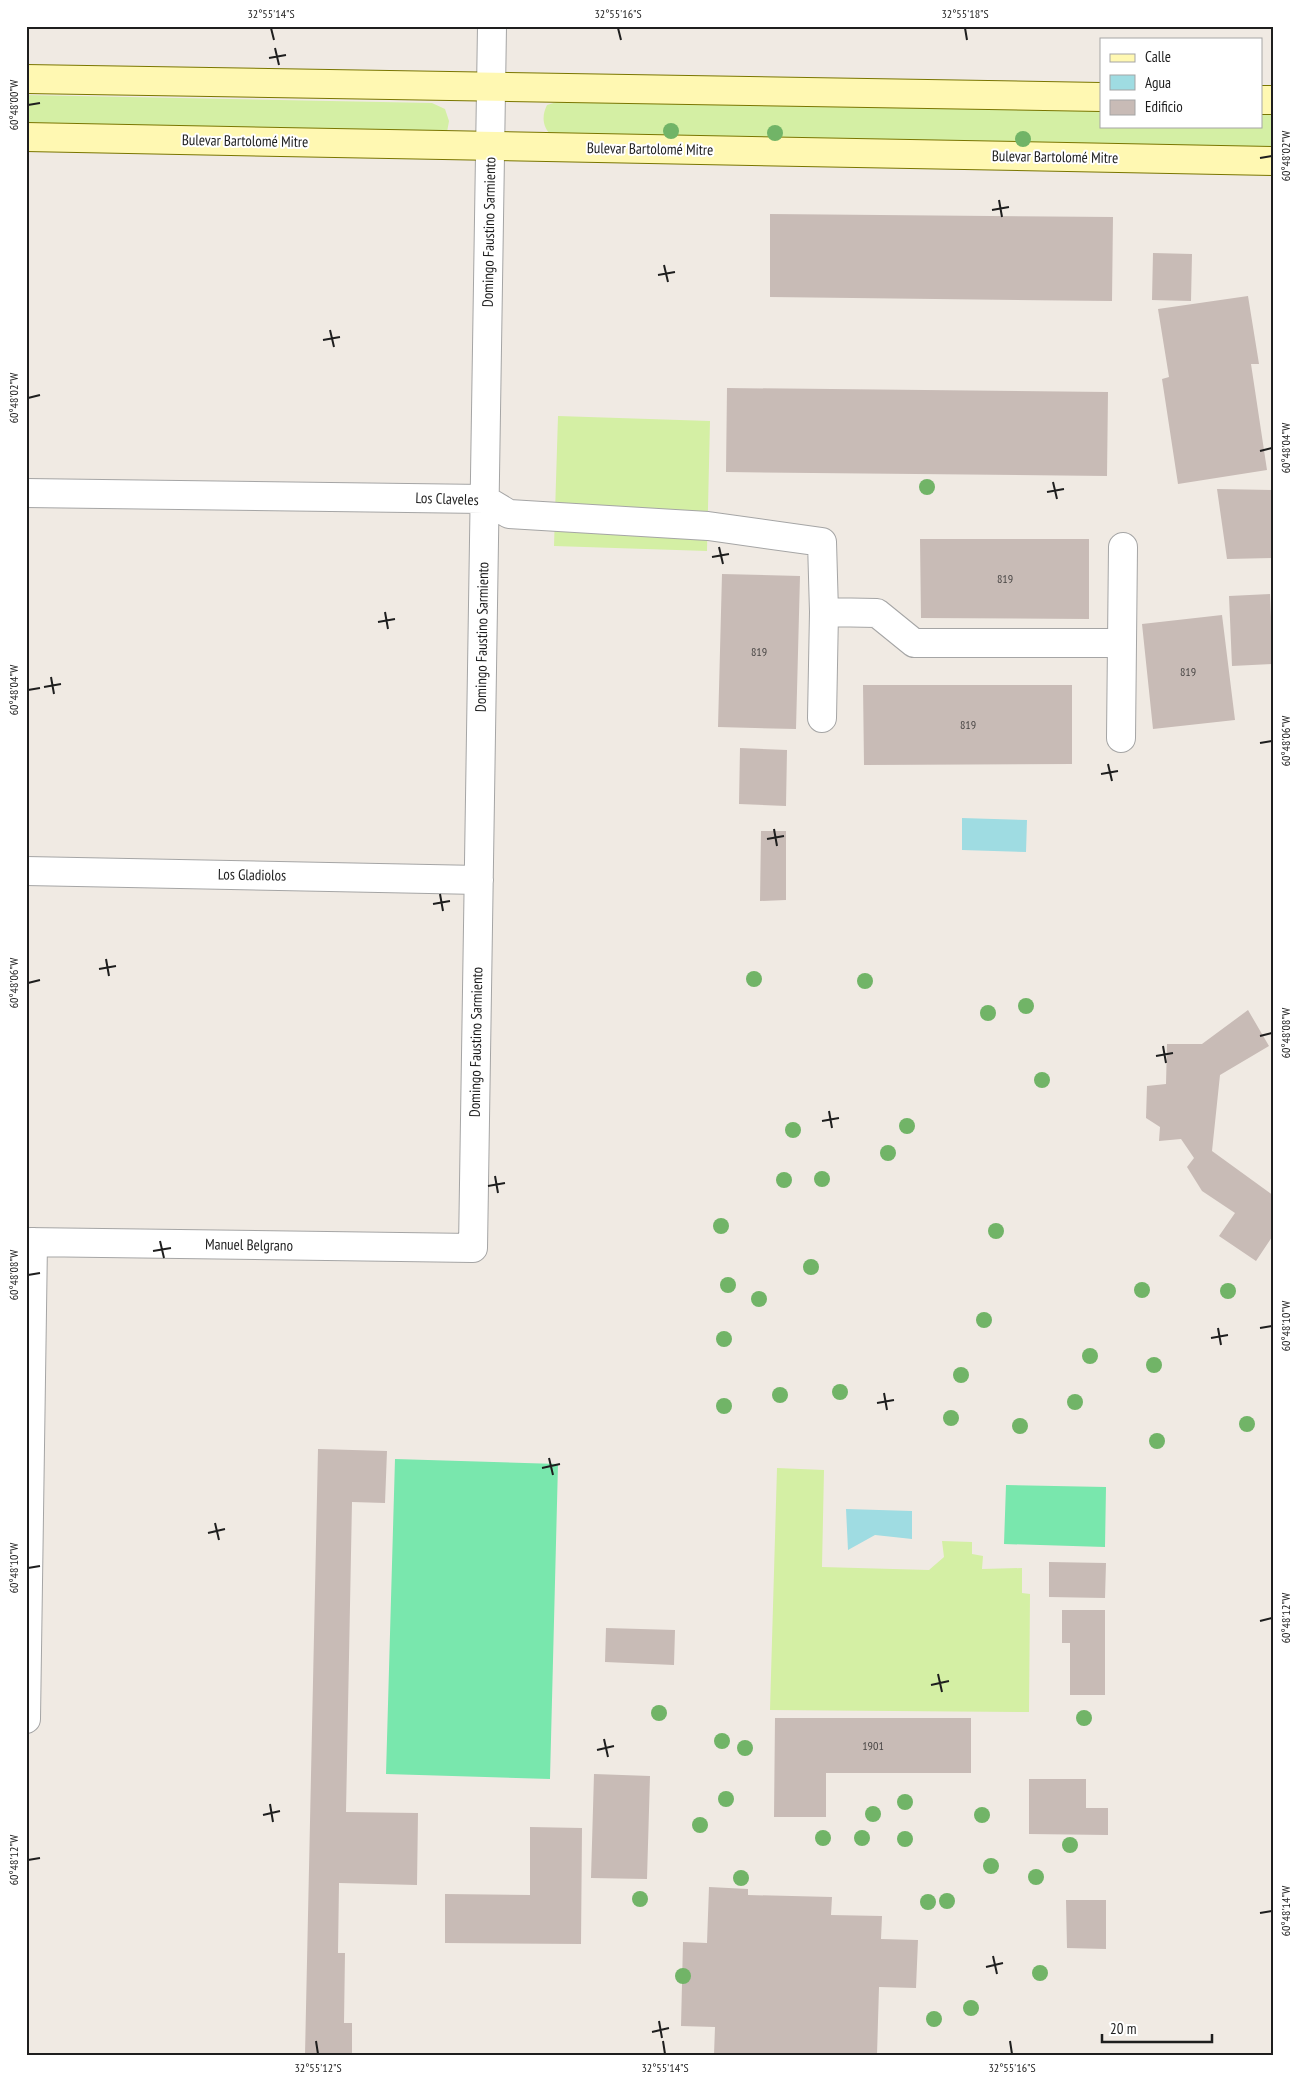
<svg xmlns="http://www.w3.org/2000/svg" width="1300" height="2081" font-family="'PT Sans Narrow',sans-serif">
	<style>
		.grass { fill: #d4efa4 }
		.pitch { fill: #79e7ad }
		.water { fill: #9fdce2 }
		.building { fill: #c8bbb6 }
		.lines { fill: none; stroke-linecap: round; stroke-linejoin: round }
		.minor-casing { stroke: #a5a5a5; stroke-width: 30 }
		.secondary-casing { stroke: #7a7600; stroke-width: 30 }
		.minor { stroke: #fff; stroke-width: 28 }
		.secondary { stroke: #fff8b2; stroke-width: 28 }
		.tree { fill: #71b467 }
		.ticks { fill: none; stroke: #1e1e1e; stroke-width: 2 }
		.labels { text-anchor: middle; stroke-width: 4; stroke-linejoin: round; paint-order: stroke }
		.number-label { font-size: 12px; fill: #484544 }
		.street-label { font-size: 15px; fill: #1e1e1e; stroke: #fff }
		.neatline { fill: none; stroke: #1e1e1e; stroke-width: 2 }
		.ticks-label { font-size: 12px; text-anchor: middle; fill: #1e1e1e }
	</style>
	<rect width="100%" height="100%" fill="#f0eae3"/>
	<path class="grass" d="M26 95 432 103 445 109 449 121 447 132 26 125Z
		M560 101 1101 111V126H1261V114L1274 115V151L552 136C543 128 541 117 547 105Z
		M558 416 710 421 707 551 554 546Z
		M777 1468 824 1470 822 1567 929 1570 944 1557 942 1541 972 1542V1554L983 1556 982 1569 1022 1568V1593L1030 1594 1029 1712 770 1710Z"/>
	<path class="pitch" d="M395 1459 558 1464 550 1779 386 1774Z
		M1006 1485 1106 1487 1105 1547 1004 1544Z"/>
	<path class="water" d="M962 818 1027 820 1026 852 962 850Z
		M846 1509 912 1511V1539L875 1535 848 1550Z"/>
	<path class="building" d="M770 214 1113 217 1112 301 770 297Z
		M1153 253 1192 254 1191 301 1152 300Z
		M1248 296 1259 364H1251L1267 470 1178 484 1162 379 1169 377 1158 309Z
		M727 388 1108 392 1107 476 726 472Z
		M1217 489 1272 490V558L1227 559Z
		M920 539H1089V619L921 618Z
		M722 574 800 576 796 729 718 727Z
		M1270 594 1273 664 1232 666 1229 596Z
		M1222 615 1235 720 1153 729 1142 624Z
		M863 685H1072V764L864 765Z
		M740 748 787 750 786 806 739 804Z
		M761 831H786V900L760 901Z
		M1248 1010 1269 1046 1220 1075 1212 1151 1274 1196V1234L1256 1261 1219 1236 1235 1213 1202 1191 1187 1167 1194 1158 1181 1139 1159 1141 1160 1127 1146 1118 1147 1086 1166 1084 1167 1044H1202Z
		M318 1449 387 1451 385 1503 352 1502 346 1812 418 1813 417 1885 339 1883 338 1953H345L344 2023H352V2055H305Z
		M1049 1562 1106 1563 1105 1598 1049 1597Z
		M1062 1610H1105V1695H1070V1643H1062Z
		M606 1628 675 1630 674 1665 605 1662Z
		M775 1718H971V1773H826V1817H774Z
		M594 1774 650 1776 647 1879 591 1878Z
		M1029 1779H1086V1808H1108V1835L1029 1834Z
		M530 1827 582 1828 581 1944 445 1943V1894L530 1895Z
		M709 1887 748 1889V1895L832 1897 831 1915 882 1916 881 1939 918 1940 916 1988 879 1987 877 2055H714L715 2027 681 2026 683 1942 707 1943Z
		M1066 1900H1106V1949L1067 1948Z"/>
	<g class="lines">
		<defs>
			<path id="minor" d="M26 493 484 499 509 514 708 526 822 542 824 612 822 718
				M824 612 877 613 914 643H1122
				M1121 738 1123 547
				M26 871 479 880
				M26 1242 473 1248 492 26
				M26 1719 33 1242"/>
			<path id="secondary" d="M26 79 1101 97
				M1261 100H1274
				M26 137 1274 161"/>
		</defs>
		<use href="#minor" class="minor-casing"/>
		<use href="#secondary" class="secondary-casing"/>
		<use href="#minor" class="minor"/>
		<use href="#secondary" class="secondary"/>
	</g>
	<g class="tree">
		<circle cx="671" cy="131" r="8"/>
		<circle cx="775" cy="133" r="8"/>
		<circle cx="1023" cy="139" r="8"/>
		<circle cx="927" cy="487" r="8"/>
		<circle cx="754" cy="979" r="8"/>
		<circle cx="865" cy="981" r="8"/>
		<circle cx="1026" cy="1006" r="8"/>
		<circle cx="988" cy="1013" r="8"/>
		<circle cx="1042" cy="1080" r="8"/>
		<circle cx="907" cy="1126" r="8"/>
		<circle cx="793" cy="1130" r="8"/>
		<circle cx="888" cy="1153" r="8"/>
		<circle cx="822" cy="1179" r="8"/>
		<circle cx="784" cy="1180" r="8"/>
		<circle cx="721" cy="1226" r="8"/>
		<circle cx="996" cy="1231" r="8"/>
		<circle cx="811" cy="1267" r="8"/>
		<circle cx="728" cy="1285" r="8"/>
		<circle cx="1142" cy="1290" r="8"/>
		<circle cx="1228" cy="1291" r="8"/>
		<circle cx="759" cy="1299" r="8"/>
		<circle cx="984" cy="1320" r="8"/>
		<circle cx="724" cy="1339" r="8"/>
		<circle cx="1090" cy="1356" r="8"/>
		<circle cx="1154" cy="1365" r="8"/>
		<circle cx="961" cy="1375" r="8"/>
		<circle cx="840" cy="1392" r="8"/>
		<circle cx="780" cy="1395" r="8"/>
		<circle cx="1075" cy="1402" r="8"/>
		<circle cx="724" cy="1406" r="8"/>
		<circle cx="951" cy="1418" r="8"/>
		<circle cx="1247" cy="1424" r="8"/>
		<circle cx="1020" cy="1426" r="8"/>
		<circle cx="1157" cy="1441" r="8"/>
		<circle cx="659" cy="1713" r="8"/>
		<circle cx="1084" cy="1718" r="8"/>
		<circle cx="722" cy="1741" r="8"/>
		<circle cx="745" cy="1748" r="8"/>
		<circle cx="726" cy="1799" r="8"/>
		<circle cx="905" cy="1802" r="8"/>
		<circle cx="873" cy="1814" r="8"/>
		<circle cx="982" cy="1815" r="8"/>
		<circle cx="700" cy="1825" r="8"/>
		<circle cx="823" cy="1838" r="8"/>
		<circle cx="862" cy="1838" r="8"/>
		<circle cx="905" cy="1839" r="8"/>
		<circle cx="1070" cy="1845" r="8"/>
		<circle cx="991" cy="1866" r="8"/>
		<circle cx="1036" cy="1877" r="8"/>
		<circle cx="741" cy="1878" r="8"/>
		<circle cx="640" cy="1899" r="8"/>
		<circle cx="947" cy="1901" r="8"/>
		<circle cx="928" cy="1902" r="8"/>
		<circle cx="1040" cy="1973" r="8"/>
		<circle cx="683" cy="1976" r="8"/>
		<circle cx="971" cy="2008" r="8"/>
		<circle cx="934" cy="2019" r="8"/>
	</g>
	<path class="ticks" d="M271 28 274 40M618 28 621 40M965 28 967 40M275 48 279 65M269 58 286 55M28 105 40 103M1260 158 1272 156M999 200 1002 217M992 210 1009 207M664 265 668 282M658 275 675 272M330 330 334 347M323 340 340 337M28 398 40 395M1260 451 1272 448M1053 482 1057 499M1047 492 1064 489M719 547 723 564M712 557 729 554M385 612 388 629M378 622 395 619M51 677 54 694M44 687 61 684M28 690 40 688M1260 743 1272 741M1108 764 1112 781M1101 774 1118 771M774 829 777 846M767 839 784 836M440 894 443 911M433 904 450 901M106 959 109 976M99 969 116 966M28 983 40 980M1260 1036 1272 1033M1163 1046 1166 1063M1156 1056 1173 1053M829 1111 832 1128M822 1121 839 1118M495 1176 498 1193M488 1186 505 1183M160 1241 164 1258M153 1251 171 1248M28 1275 40 1273M1218 1328 1221 1345M1260 1328 1272 1326M1211 1338 1228 1335M884 1393 887 1410M877 1403 894 1400M549 1458 553 1475M542 1468 560 1464M215 1523 219 1540M208 1533 225 1529M28 1568 40 1566M1260 1621 1272 1618M938 1674 942 1692M931 1685 949 1681M604 1739 608 1757M597 1750 614 1746M270 1804 273 1822M263 1815 280 1811M28 1860 40 1858M1260 1913 1272 1911M993 1956 997 1974M986 1967 1003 1963M659 2021 662 2038M652 2032 669 2028M316 2041 318 2054M663 2041 665 2054M1010 2041 1012 2054"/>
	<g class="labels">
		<g class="number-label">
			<text x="1005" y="583">819</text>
			<text x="759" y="656">819</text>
			<text x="1188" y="676">819</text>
			<text x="968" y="729">819</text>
			<text x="873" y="1750">1901</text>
		</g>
		<g class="street-label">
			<text transform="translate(245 141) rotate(1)" y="5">Bulevar Bartolomé Mitre</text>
			<text transform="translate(650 149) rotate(1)" y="5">Bulevar Bartolomé Mitre</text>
			<text transform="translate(1055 157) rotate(1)" y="5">Bulevar Bartolomé Mitre</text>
			<text transform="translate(489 232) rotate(-89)" y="5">Domingo Faustino Sarmiento</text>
			<text transform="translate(447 499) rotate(2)" y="5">Los Claveles</text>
			<text transform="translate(482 637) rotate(-89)" y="5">Domingo Faustino Sarmiento</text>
			<text transform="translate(252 875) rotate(1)" y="5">Los Gladiolos</text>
			<text transform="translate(476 1042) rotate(-89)" y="5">Domingo Faustino Sarmiento</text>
			<text transform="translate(249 1245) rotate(1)" y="5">Manuel Belgrano</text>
		</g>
	</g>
	<rect width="1300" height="2081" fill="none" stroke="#ffffff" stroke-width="55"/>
	<rect x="1100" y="38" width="162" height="90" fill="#ffffff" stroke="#a5a5a5"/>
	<rect x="1110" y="54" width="25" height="8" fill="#fff8b2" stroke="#a5a5a5"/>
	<text x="1145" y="62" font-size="15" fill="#1e1e1e">Calle</text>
	<rect x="1110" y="75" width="25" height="15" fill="#9fdce2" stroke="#a5a5a5"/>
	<text x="1145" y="88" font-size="15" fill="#1e1e1e">Agua</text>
	<rect x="1110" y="100" width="25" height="15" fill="#c8bbb6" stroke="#a5a5a5"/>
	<text x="1145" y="112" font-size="15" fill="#1e1e1e">Edificio</text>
	<path d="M1102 2034v8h110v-8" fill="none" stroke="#1e1e1e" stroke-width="2.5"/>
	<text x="1110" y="2034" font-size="15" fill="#1e1e1e" stroke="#ffffff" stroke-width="4" paint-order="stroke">20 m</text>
	<rect x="28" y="28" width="1244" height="2026" class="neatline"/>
	<g class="ticks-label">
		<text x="271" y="18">32°55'14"S</text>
		<text x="618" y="18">32°55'16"S</text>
		<text x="965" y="18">32°55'18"S</text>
		<text transform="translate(14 105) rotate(-90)" y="4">60°48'00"W</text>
		<text transform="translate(1286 156) rotate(-90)" y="4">60°48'02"W</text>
		<text transform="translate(14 398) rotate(-90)" y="4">60°48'02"W</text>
		<text transform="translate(1286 448) rotate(-90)" y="4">60°48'04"W</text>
		<text transform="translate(14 690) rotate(-90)" y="4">60°48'04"W</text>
		<text transform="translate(1286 741) rotate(-90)" y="4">60°48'06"W</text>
		<text transform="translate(14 983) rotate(-90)" y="4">60°48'06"W</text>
		<text transform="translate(1286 1033) rotate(-90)" y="4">60°48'08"W</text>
		<text transform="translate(14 1275) rotate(-90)" y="4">60°48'08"W</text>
		<text transform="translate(1286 1326) rotate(-90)" y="4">60°48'10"W</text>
		<text transform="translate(14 1568) rotate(-90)" y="4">60°48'10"W</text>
		<text transform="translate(1286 1618) rotate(-90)" y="4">60°48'12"W</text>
		<text transform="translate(14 1860) rotate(-90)" y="4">60°48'12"W</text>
		<text transform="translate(1286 1911) rotate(-90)" y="4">60°48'14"W</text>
		<text x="318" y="2072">32°55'12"S</text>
		<text x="665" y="2072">32°55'14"S</text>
		<text x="1012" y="2072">32°55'16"S</text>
	</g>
</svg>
